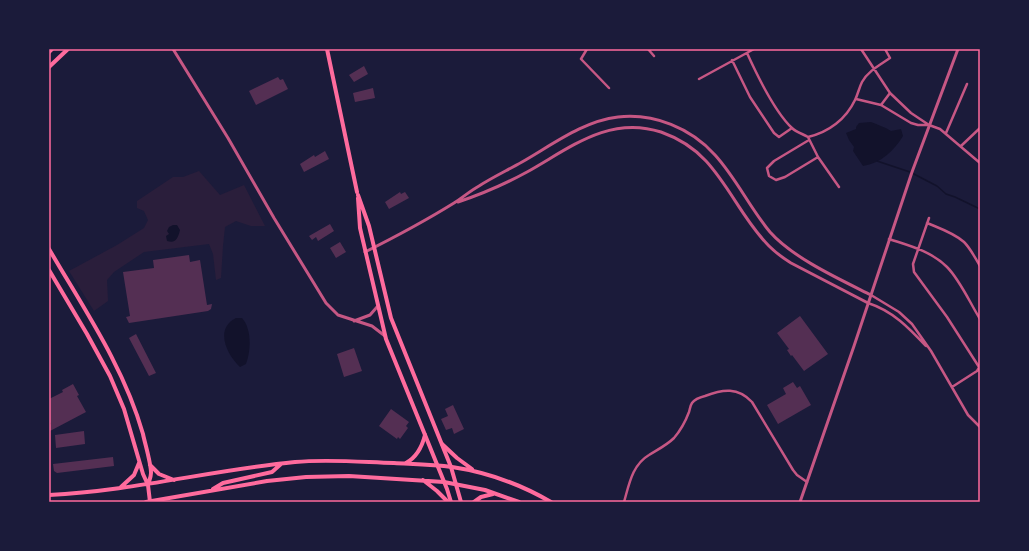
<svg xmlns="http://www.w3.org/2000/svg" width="1029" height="551" font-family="Quicksand,sans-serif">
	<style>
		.green { fill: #2a1e3b }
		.water { fill: #12122b }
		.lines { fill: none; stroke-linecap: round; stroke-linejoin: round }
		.stream { stroke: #12122b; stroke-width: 1.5 }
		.building { fill: #542f53 }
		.minor { stroke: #c65784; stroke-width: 2.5 }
		.tertiary { stroke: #c65784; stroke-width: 3 }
		.primary { stroke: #ff6b9d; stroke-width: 4 }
		.trunk { stroke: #ff6b9d; stroke-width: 4 }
		.neatline { fill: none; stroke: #ff6b9d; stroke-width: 1.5 }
	</style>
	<rect width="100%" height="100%" fill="#1b1b3a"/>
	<path class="green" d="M199 171 220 195 244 185 265 226H251L236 221 225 227 223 246 221 278 216 280 213 254 209 244 144 252 114 272 107 280 108 301 94 311 69 271 117 245 144 228 148 220 144 211 137 208V201L173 177H183Z"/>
	<path class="water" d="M871 122C878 125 885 127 891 131L901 129 903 136C894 151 881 163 863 166L853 151 854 147 849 140 846 133 856 129V127L859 123Z
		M173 225H177L180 230C178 238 176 244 167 241L166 236 169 234 167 231 169 227Z
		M236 318H242C252 329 251 351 246 364L240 367C227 355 214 329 236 318Z"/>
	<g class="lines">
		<path class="stream" d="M877 161 910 172 937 186 946 194 955 197 980 209"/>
	</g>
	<path class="building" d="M364 66 368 74 354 82 349 75Z
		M278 77 280 80 283 79 288 89 256 105 249 91Z
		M373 88 375 98 355 102 353 93Z
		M325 151 329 159 304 172 300 164 314 155 315 157Z
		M400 192 401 194 405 192 409 198 389 209 385 202Z
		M330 224 334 231 318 241 316 237 312 240 309 236Z
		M340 242 346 252 336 258 330 248Z
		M189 255 190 262 200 260 207 305 212 304 211 309 208 311 129 323 126 317 130 316 123 272 154 268 153 260Z
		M800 316 828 354 804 371 792 355 791 356 787 350 789 349 777 333Z
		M136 334 156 373 149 376 129 338Z
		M354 348 362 371 344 377 337 354Z
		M793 382 797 388 800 386 811 405 778 424 767 405 786 394 783 388Z
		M73 384 79 395 77 396 86 412 50 431 49 425 51 424 49 420V399L63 392 62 390Z
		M453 405 464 429 454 434 452 428 446 430 441 419 448 416 445 409Z
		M391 409 409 422 406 426 408 428 400 439 398 437 397 439 379 426Z
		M84 431 85 444 56 448 55 435Z
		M113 457 114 466 57 473 54 471 53 464Z"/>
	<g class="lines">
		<path class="minor" d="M587 49 581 59 609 88
			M648 49 654 56
			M861 49 890 93 911 113 929 125
			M747 53C757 75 774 111 792 128 796 132 803 134 808 137 829 132 846 119 855 100 858 94 859 88 862 82 868 71 880 65 890 58L885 49
			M732 60 750 97 774 133 779 137 792 128
			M699 79 754 49
			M856 99 881 105 911 123 918 125H929L940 129 980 163
			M881 105 890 93
			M946 133 967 84
			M808 137 818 157 839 187
			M809 140 774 161 767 168 769 176 776 180 785 177 818 157
			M961 146 980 128
			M929 218 913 264 914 272 947 317 979 367
			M927 223C939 228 954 233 964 242 971 249 975 258 980 266
			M889 239C910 246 931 251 947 267 960 280 970 303 980 319
			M871 295 899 312 912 324 931 351 968 415 980 427
			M868 303C893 311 909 328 926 346
			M952 387 977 371 980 366
			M624 502C629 485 632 465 649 455 657 450 667 445 674 438 680 431 686 420 689 412 690 409 690 406 692 403 695 399 701 397 705 396 723 389 738 387 752 402L793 470 797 475 807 482"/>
		<path class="tertiary" d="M173 49 228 138 274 218 326 303 338 315 372 326 385 336
			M458 202C482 194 505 184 527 172 570 148 609 115 661 132 678 138 694 148 706 161 730 187 744 221 769 246 776 253 783 258 791 263L868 303
			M365 252C395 237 425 221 454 203 462 198 470 191 479 186 493 177 508 170 522 162 552 145 583 121 618 117 654 113 691 128 715 155 736 178 750 208 770 232 793 258 839 279 871 295
			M354 321 370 315 377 307
			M800 502 854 346 912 172 958 49"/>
		<path class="primary" d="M49 52 52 49
			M49 67 68 49
			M49 249C84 309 124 367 143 434 145 444 151 463 151 473 151 477 149 481 148 485
			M49 270 87 334 110 376 124 409 143 474 148 485 150 502
			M442 444 457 458 472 469
			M406 463C417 457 422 447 425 435
			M150 465 159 474 174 480
			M423 480 437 491 448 502
			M121 487 134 475 139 463
			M213 489 223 483 272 472 281 464
			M49 495C132 491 212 470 295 462 328 459 361 462 394 463 413 464 433 464 452 467 486 472 520 484 551 502
			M146 502 267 481 306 477 349 476 444 482 485 490 519 502
			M474 502 481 497 493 494"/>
		<path class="trunk" d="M327 49 357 192
			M358 195 369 226 391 318 451 467 461 502
			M358 198 360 228 386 339 447 489 451 502"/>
	</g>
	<rect width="1029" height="551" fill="none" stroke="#1b1b3a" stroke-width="100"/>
	<rect x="50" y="50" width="929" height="451" class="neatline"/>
</svg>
